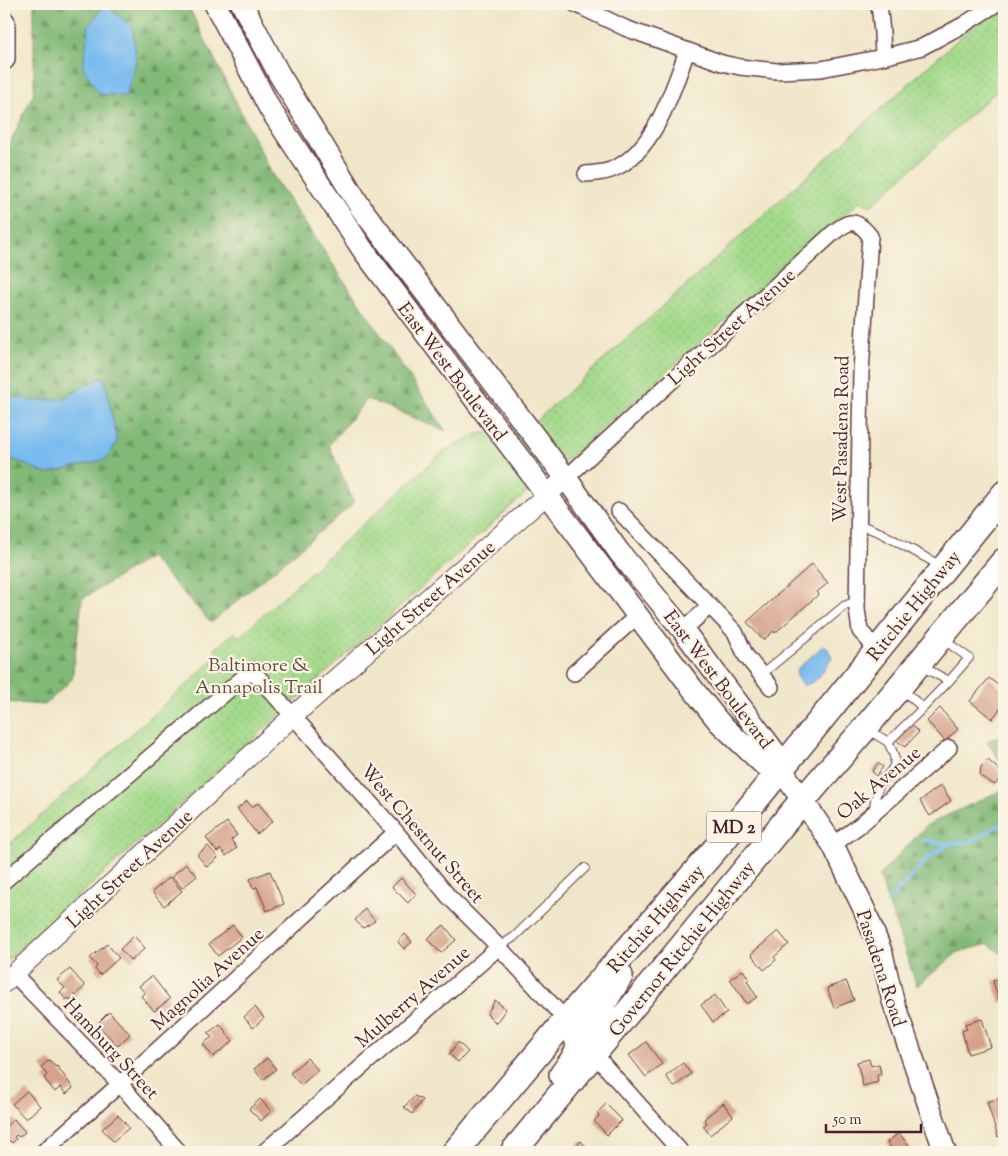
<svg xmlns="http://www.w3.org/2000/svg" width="1008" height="1156" font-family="'Sorts Mill Goudy',serif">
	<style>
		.forest { fill: url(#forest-firs); stroke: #666c50 }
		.park { fill: url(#park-dots); stroke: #767c5a }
		.water { fill: #79bcef; stroke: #626e8d }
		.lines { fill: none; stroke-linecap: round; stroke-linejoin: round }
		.stream { stroke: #79bcef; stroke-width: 4 }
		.building { fill: #d5a38b }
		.service-casing { stroke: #633d43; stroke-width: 10 }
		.minor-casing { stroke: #633d43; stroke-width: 18 }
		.tertiary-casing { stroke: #633d43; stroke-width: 21 }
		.secondary-casing { stroke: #633d43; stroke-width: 24 }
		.trunk-casing { stroke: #633d43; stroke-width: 28 }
		.service { stroke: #fff; stroke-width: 8 }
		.minor { stroke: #fff; stroke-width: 15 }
		.tertiary { stroke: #fff; stroke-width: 19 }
		.secondary { stroke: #fff; stroke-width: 21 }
		.trunk { stroke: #fff; stroke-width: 25 }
		.labels { text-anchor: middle; stroke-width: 4.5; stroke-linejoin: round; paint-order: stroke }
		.shield { fill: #fcf5e5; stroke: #7f5f63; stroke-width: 1 }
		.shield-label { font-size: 18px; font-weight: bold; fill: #4a1f2b }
		.street-label { font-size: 19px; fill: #4a1f2b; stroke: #fcf5e5 }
		.park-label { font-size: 19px; fill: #604e43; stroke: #fcf5e5 }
	</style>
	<defs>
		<pattern id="forest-firs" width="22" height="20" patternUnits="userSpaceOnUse" patternTransform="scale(1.25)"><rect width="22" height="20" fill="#81b976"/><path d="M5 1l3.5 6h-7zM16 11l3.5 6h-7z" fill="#6c9661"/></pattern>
		<pattern id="park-dots" width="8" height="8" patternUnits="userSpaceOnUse" patternTransform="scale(1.25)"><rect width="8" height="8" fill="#a2d98a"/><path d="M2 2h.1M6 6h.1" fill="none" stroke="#8dba77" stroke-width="1.8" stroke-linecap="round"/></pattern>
	</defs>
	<rect width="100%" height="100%" fill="#fcf5e5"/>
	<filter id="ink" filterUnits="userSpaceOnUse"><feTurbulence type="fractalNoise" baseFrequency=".02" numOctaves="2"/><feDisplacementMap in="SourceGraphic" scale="10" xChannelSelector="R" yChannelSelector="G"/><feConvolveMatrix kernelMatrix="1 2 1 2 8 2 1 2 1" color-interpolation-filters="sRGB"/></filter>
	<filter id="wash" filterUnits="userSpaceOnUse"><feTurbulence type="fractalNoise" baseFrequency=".0096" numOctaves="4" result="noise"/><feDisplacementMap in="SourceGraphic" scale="20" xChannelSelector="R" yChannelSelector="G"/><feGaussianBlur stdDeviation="1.12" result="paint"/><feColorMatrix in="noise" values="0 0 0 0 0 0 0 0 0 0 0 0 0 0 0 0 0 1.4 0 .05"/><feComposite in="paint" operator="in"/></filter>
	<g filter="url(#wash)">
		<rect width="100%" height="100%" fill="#f0e6c9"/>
		<path class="forest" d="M34 4H187L273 176 446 431 367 399 329 445 354 503 211 623 150 557 82 599 72 679 45 705 4 702V156L34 92Z
			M1004 734V767L987 741Z
			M1004 789V956L989 944 958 952 917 986 879 876 927 825Z"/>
		<path class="park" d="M997 4H1004V84L871 206 860 201 578 450 517 501 4 963V849L219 655 214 650 235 632 239 637 444 451 475 435 536 421Z"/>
		<path class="water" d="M105 4 133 28 136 61 126 96 99 94 83 67 89 26Z
			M102 377 105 380 117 441 107 459 47 474 4 455V394L32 401 62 399Z
			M823 646 827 648 832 657C824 669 818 684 803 685L798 680 796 670Z"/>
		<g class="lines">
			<path class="stream" d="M923 840 949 844
				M888 902 929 857 949 844 972 841 997 826 1004 825"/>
		</g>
		<g id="blocks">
			<path class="building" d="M812 564 828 583 817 592 819 594 775 633 774 631 763 640 747 622Z
				M989 678 1004 690V704L992 719 970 701Z
				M940 708 958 729 945 741 927 721Z
				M909 723 919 732 905 747 895 739Z
				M988 760 1004 774 995 785 980 776 981 767Z
				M878 763 883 767 876 776 872 771Z
				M941 785 951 801 930 816 920 801Z
				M247 801 252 807 258 803 273 821 257 834 237 809Z
				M227 822 237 835 231 840 237 848 226 856 221 849 217 852 206 838Z
				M208 846 218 858 207 867 197 855Z
				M186 864 197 876 182 888 172 876Z
				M270 871 284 904 267 911 257 887 253 888 250 879Z
				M170 877 182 891 164 906 152 892Z
				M401 878 416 894 408 903 392 887Z
				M365 909 375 921 363 928 355 920Z
				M233 925 242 937 218 956 209 944Z
				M444 925 456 940 441 953 427 939Z
				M778 931 789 944 774 957 776 960 764 970 751 954Z
				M405 934 412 942 404 949 398 942Z
				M134 936 145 948 131 961 120 949Z
				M107 944 119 958 100 975 95 969 97 966 90 958Z
				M70 969 85 986 70 1000 68 998 66 1000 60 992 65 988 57 980Z
				M743 970 749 979 747 981 757 997 747 1004 730 979Z
				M152 976 170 999 154 1011 141 996 145 993 139 986Z
				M1004 977V1001L1000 1003 993 981Z
				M846 981 854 1000 834 1008 827 988Z
				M715 995 727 1013 713 1022 701 1005Z
				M495 1000 506 1009 496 1023 487 1014Z
				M255 1007 264 1018 253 1028 244 1017Z
				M109 1012 130 1034 118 1046 97 1024Z
				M982 1019 991 1047 968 1054 962 1031 967 1029 965 1024Z
				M220 1024 233 1041 213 1057 203 1044 212 1037 208 1033Z
				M458 1042 468 1052 458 1062 449 1054Z
				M646 1042 662 1064 646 1077 629 1055Z
				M267 1058 276 1069 263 1080 254 1069Z
				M307 1058 318 1070 301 1085 290 1073Z
				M869 1059 871 1066 879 1064 881 1074 877 1075 878 1082 863 1086 857 1062Z
				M49 1060 56 1067 57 1066 73 1088 66 1094 60 1087 55 1092 44 1078 47 1075 41 1067Z
				M683 1063 691 1074 674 1087 666 1076Z
				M27 1091 40 1106 26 1119 12 1104Z
				M415 1096 422 1100 412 1114 404 1107Z
				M1004 1097V1135L998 1137 987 1102Z
				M260 1099 271 1111 261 1121 249 1109Z
				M723 1103 733 1116 710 1135 703 1126 707 1123 704 1119Z
				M606 1104 622 1120 607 1135 594 1121 599 1116 597 1113Z
				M118 1115 129 1128 113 1141 102 1129Z
				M14 1119 25 1132 19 1137 16 1135 14 1137 16 1139 12 1143 9 1140 7 1143 4 1139V1128Z
				M899 1133 912 1150 909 1152H894L887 1142Z
				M580 1141 592 1151 591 1152H572Z"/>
		</g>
	</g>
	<g filter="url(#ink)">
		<use href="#blocks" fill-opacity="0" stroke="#633d43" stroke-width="1"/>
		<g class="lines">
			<defs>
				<path id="service" d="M858 524 881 533 941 566
					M921 666 949 681 969 658 944 640
					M761 675 844 606 857 601
					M902 689 923 708 949 681
					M867 729 888 742 923 708
					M874 812C874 802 876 790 882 781 884 778 888 775 890 772 899 762 893 752 888 742
					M499 947 514 937 585 868"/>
				<path id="minor" d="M575 4 625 28 722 63 740 67 777 71 821 69 883 57 922 47 963 25 996 4
					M879 4 882 32 883 57
					M586 174C594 173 605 173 613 169 654 152 673 90 687 51
					M566 478 833 233C850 220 856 218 870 236L861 372 857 609 860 631 877 649
					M619 511 735 632 746 656 771 687
					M683 630 710 606
					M574 673 638 615
					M833 845 860 825 949 748
					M4 881 252 670 396 832 449 897 499 947 566 1020
					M14 974 120 1084 179 1152
					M594 1054 681 1152
					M43 1152 120 1084 396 832
					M264 1152 499 947"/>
				<path id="tertiary" d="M4 983 293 716 566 478"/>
				<path id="secondary" d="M215 4 270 109 363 250 692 688 719 722 763 764 781 769
					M242 4 279 74 361 208 566 478 619 552 683 630 776 754 781 769 833 845 865 911 882 954 893 1001 945 1152
					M4 22V59"/>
				<path id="trunk" d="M594 1054 593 1020 620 976
					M562 1075C580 1050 586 1047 566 1020
					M455 1152 566 1020 725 838 1004 494
					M513 1152 791 814 866 727 1004 561"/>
			</defs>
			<use href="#service" class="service-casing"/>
			<use href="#minor" class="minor-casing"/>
			<use href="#tertiary" class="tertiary-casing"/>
			<use href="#secondary" class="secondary-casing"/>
			<use href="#trunk" class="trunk-casing"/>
			<use href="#service" class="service"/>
			<use href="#minor" class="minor"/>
			<use href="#tertiary" class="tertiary"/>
			<use href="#secondary" class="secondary"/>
			<use href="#trunk" class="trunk"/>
		</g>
	</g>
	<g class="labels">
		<rect class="shield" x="706.5" y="811.5" width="55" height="31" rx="4"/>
		<g class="shield-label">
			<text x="734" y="833">MD 2</text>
		</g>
		<g class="street-label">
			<text transform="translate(731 326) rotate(-42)" y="7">Light Street Avenue</text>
			<text transform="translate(453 371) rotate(53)" y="7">East West Boulevard</text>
			<text transform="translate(840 439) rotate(-89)" y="7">West Pasadena Road</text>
			<text transform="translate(430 597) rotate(-41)" y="7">Light Street Avenue</text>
			<text transform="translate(913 605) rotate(-51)" y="7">Ritchie Highway</text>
			<text transform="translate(719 679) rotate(53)" y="7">East West Boulevard</text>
			<text transform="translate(878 782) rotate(-40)" y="7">Oak Avenue</text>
			<text transform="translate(423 833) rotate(49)" y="7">West Chestnut Street</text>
			<text transform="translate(129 868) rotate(-43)" y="7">Light Street Avenue</text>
			<text transform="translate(655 918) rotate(-49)" y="7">Ritchie Highway</text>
			<text transform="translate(681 948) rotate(-51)" y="7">Governor Ritchie Highway</text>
			<text transform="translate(882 968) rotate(72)" y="7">Pasadena Road</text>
			<text transform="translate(207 978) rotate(-42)" y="7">Magnolia Avenue</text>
			<text transform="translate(412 996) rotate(-41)" y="7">Mulberry Avenue</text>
			<text transform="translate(112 1048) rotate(47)" y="7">Hamburg Street</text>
		</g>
		<g class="park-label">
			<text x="259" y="671">Baltimore &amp;<tspan x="259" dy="22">Annapolis Trail</tspan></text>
		</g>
	</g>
	<rect width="1008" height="1156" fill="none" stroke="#fcf5e5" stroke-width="20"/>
	<path d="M826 1124v8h95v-8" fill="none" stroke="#4a1f2b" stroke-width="2.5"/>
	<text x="833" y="1124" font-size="15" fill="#4a1f2b" stroke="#fcf5e5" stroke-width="4" paint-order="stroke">50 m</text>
</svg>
